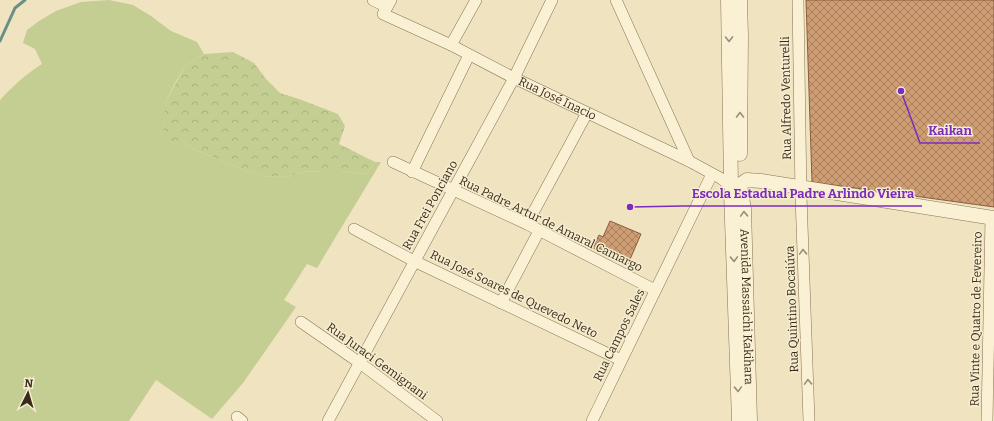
<svg xmlns="http://www.w3.org/2000/svg" width="994" height="421" font-family="Bitter,serif">
	<style>
		.green { fill: #c4ce93 }
		.forest { fill: url(#forest-crowns) }
		.lines { fill: none; stroke-linecap: round; stroke-linejoin: round }
		.stream { stroke: #6a8f87; stroke-width: 3 }
		.building { fill: url(#building-cross-hatch); stroke: #895d3c }
		.minor-casing { stroke: #897357; stroke-width: 12 }
		.tertiary-casing { stroke: #897357; stroke-width: 15 }
		.minor { stroke: #faf0d3; stroke-width: 11 }
		.tertiary { stroke: #faf0d3; stroke-width: 14 }
		.oneway { stroke: #998e78 }
		.labels { text-anchor: middle; stroke-width: 3; stroke-linejoin: round; paint-order: stroke }
		.street-label { font-size: 12px; fill: #382b1c; stroke: #f6edcf }
		.leader { fill: none; stroke: #7b2cbf; stroke-width: 1.5 }
		.callout-dot { fill: #7b2cbf; stroke: #f6edcf; stroke-width: 1.5 }
		.callout-label { font-size: 13px; text-anchor: middle; font-weight: bold; fill: #7b2cbf; stroke: #f6edcf; stroke-width: 3; stroke-linejoin: round; paint-order: stroke }
	</style>
	<defs>
		<pattern id="forest-crowns" width="20" height="18" patternUnits="userSpaceOnUse"><rect width="20" height="18" fill="#c4ce93"/><path d="M2 6a3 3 0 1 1 6 0M12 15a3 3 0 1 1 6 0" fill="none" stroke="#a9b17e"/></pattern>
		<pattern id="building-cross-hatch" width="8" height="8" patternUnits="userSpaceOnUse"><rect width="8" height="8" fill="#cf9d74"/><path d="M0 0l8 8M0 8l8-8" fill="none" stroke="#a9805e"/></pattern>
	</defs>
	<rect width="100%" height="100%" fill="#efe3c0"/>
	<path class="green" d="M109 0 133 5 151 16 171 31 197 42 204 54 185 66 175 83 165 103V123L162 133 181 139 191 148 244 170 262 176 287 177 302 172 324 171H340L367 174 375 162H381L317 268 307 264 284 300 296 307 243 383 212 419 156 380 129 421H0V100C13 86 26 74 42 64L35 49 23 43 27 30 39 21 56 11 81 2Z"/>
	<path class="forest" d="M233 52 254 63 266 79 280 93 299 99 338 114 345 126 339 144 375 162 367 174 340 171H324L302 172 287 177 262 176 244 170 191 148 181 139 168 143 162 133 165 123V103L185 66 204 54Z"/>
	<g class="lines">
		<path class="stream" d="M0 41 15 8 25 0"/>
	</g>
	<path class="building" d="M806 0H994V207L812 182Z
		M610 221 641 234 628 264 593 248 599 235 603 237Z"/>
	<g class="lines">
		<defs>
			<g id="minor">
				<path d="M373 0 387 7"/>
				<path id="s1" d="M391 0 383 14 451 45 514 78 689 161 722 179 730 186"/>
				<path d="M616 0 689 161"/>
				<path d="M798 0 801 196 809 421"/>
				<path d="M451 45 476 0"/>
				<path d="M393 162 527 224 655 290"/>
				<path d="M412 172 469 55"/>
				<path d="M527 224 587 113"/>
				<path d="M354 229 414 261 621 360"/>
				<path d="M501 303 539 231"/>
				<path d="M301 322 360 363 437 421"/>
				<path d="M237 417 242 421"/>
				<path d="M328 421 514 78 552 0"/>
				<path d="M592 421 712 174"/>
				<path d="M987 421 991 217"/>
			</g>
			<g id="tertiary">
				<path d="M728 0 731 184"/>
				<path d="M740 0 741 36 740 154"/>
				<path d="M741 184 747 180 761 181 994 218"/>
				<path d="M731 192 739 421"/>
				<path id="s2" d="M741 192 744 209 750 421"/>
			</g>
		</defs>
		<use href="#minor" class="minor-casing"/>
		<use href="#tertiary" class="tertiary-casing"/>
		<use href="#minor" class="minor"/>
		<use href="#tertiary" class="tertiary"/>
	</g>
	<defs><path id="oneway-chevron" d="M-2-3.5L2.5 0L-2 3.5" fill="none" stroke-width="1.6" stroke-linecap="round" stroke-linejoin="round"/></defs>
	<g class="oneway">
		<use href="#oneway-chevron" transform="translate(729 39) rotate(89)"/>
		<use href="#oneway-chevron" transform="translate(740 115) rotate(-90)"/>
		<use href="#oneway-chevron" transform="translate(744 214) rotate(-92)"/>
		<use href="#oneway-chevron" transform="translate(803 252) rotate(-92)"/>
		<use href="#oneway-chevron" transform="translate(734 259) rotate(88)"/>
		<use href="#oneway-chevron" transform="translate(808 382) rotate(-92)"/>
		<use href="#oneway-chevron" transform="translate(738 389) rotate(88)"/>
	</g>
	<g class="labels">
		<g class="street-label">
			<text transform="translate(786 98) rotate(-91)" y="4">Rua Alfredo Venturelli</text>
			<text dy="4" stroke="none"><textPath href="#s1" startOffset="210">Rua José Inacio</textPath></text>
			<text transform="translate(430 205) rotate(-61)" y="4">Rua Frei Ponciano</text>
			<text transform="translate(551 224) rotate(26)" y="4">Rua Padre Artur de Amaral Camargo</text>
			<text transform="translate(514 294) rotate(26)" y="4">Rua José Soares de Quevedo Neto</text>
			<text dy="4" stroke="none"><textPath href="#s2" startOffset="115">Avenida Massaichi Kakihara</textPath></text>
			<text transform="translate(792 309) rotate(-92)" y="4">Rua Quintino Bocaiúva</text>
			<text transform="translate(976 319) rotate(-89)" y="4">Rua Vinte e Quatro de Fevereiro</text>
			<text transform="translate(619 335) rotate(-64)" y="4">Rua Campos Sales</text>
			<text transform="translate(377 361) rotate(36)" y="4">Rua Juraci Gemignani</text>
		</g>
	</g>
	<path class="leader" d="M901 91L920 143H980M630 207L683 206H922"/>
	<g class="callout-dot">
		<circle cx="901" cy="91" r="4"/>
		<circle cx="630" cy="207" r="4"/>
	</g>
	<g class="callout-label">
		<text x="950" y="135">Kaikan</text>
		<text x="803" y="198">Escola Estadual Padre Arlindo Vieira</text>
	</g>
	<g transform="translate(28 393) rotate(5)" stroke="#f6edcf" stroke-width="3" paint-order="stroke">
	<path d="M0-3L7 15L0 10L-7 15Z" fill="#382b1c"/>
	<text y="-6" font-size="11" font-weight="bold" text-anchor="middle" fill="#382b1c">N</text>
	</g>
</svg>
